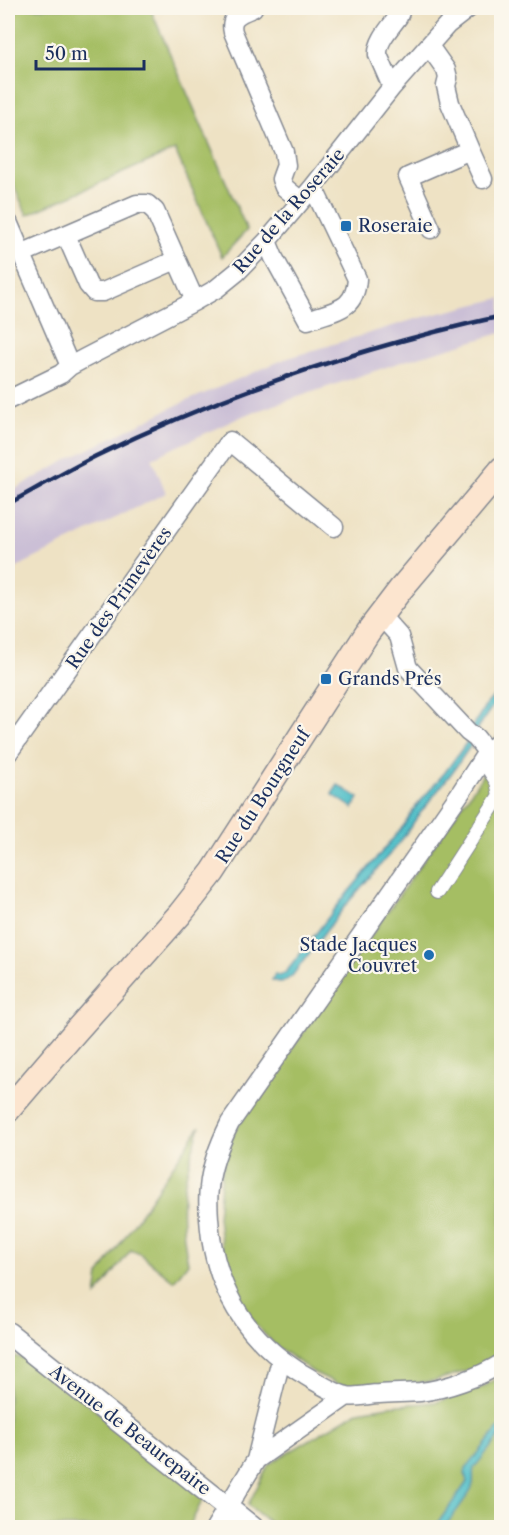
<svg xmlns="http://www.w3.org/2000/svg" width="509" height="1535" font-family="'Libre Caslon Text',serif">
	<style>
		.industrial { fill: #cbbfd6 }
		.green { fill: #a5be64; stroke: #607661; stroke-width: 1.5 }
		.water { fill: #51bfc8; stroke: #367793; stroke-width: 1.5 }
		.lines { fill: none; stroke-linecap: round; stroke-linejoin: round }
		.pedestrian-casing { stroke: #848891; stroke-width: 16 }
		.minor-casing { stroke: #848891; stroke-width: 21 }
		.tertiary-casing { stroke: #848891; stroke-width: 24 }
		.secondary-casing { stroke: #848891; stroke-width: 27 }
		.pedestrian { stroke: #fff; stroke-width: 14 }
		.minor { stroke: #fff; stroke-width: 18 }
		.tertiary { stroke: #fff; stroke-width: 21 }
		.secondary { stroke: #fce5cf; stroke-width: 24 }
		.rail { stroke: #1b2f5e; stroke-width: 4.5 }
		.poi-dot { fill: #1f6fb2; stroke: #fbf7ec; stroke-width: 2 }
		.labels { text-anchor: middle; stroke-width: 4.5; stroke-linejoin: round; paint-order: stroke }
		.street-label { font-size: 18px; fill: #1b2f5e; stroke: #fbf7ec }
		.poi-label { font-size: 18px; fill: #1b2f5e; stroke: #fbf7ec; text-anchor: start }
	</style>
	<rect width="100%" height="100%" fill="#fbf7ec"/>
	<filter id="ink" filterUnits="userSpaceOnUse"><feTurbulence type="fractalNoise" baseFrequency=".0167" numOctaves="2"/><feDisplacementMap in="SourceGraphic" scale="12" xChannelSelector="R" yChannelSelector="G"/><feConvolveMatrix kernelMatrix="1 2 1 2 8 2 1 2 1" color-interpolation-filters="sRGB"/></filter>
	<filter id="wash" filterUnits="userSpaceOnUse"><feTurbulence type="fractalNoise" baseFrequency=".008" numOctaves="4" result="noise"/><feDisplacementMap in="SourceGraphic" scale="24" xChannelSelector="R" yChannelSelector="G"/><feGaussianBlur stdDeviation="1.35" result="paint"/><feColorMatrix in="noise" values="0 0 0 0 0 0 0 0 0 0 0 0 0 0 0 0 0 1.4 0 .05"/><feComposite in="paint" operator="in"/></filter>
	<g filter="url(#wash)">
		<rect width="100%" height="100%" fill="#eee2c4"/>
		<path class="industrial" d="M501 298V333L401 362 245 415 152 458 166 493 25 563 8 574V493L69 459 175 406 285 359 412 320Z"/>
		<path class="green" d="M22 8H150L247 230 222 257 175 150 27 215 8 172V14Z
			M501 727V1354L474 1369 433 1381 374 1388 340 1385 313 1372 275 1345 254 1323 237 1293 223 1258 218 1217 222 1170 234 1132 481 778Z
			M200 1126C195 1144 188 1163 185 1182 180 1208 183 1237 188 1263L174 1281 140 1254 131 1250 96 1296 99 1275Z
			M8 1355 32 1360 204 1497 189 1527H8Z
			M501 1376V1527H275L248 1505 269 1464 358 1411 389 1406 437 1402 483 1387Z"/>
		<path class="water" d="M501 688V694L476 730 471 745 453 771 418 816 400 842 345 906 292 976 282 983 272 980 275 974 280 976 287 971 341 901 405 824 414 809 446 771 467 742 472 727 486 705Z
			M338 785 359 798 353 808 332 794Z
			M501 1425V1434L474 1468C472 1474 475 1480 472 1487 469 1495 450 1520 444 1527H435L467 1482 465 1474 466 1468Z"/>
	</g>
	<g filter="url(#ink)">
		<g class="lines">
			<defs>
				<path id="pedestrian" d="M483 760 497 782 500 795 502 794
					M437 892 500 795"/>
				<path id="minor" d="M253 8C241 13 229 16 233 32L284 152 286 165 281 179 284 187 301 201
					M429 46 446 70 448 78 446 86 450 103 470 150 408 177 431 229
					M392 87 378 55C377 41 390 28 398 17L400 12V8
					M470 150 483 179
					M8 222 70 366
					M66 235 88 285 94 292H103L176 260
					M267 241 274 258 308 320C333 310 355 312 357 279L313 187
					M21 254 137 204H147L155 211 195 301
					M8 400 61 374 70 366 85 358 195 301 216 289 237 272 267 241 313 187 392 87 447 25 469 8
					M381 616 399 636 408 668 468 732 476 738 487 752
					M502 740 487 752 461 792 230 1123C220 1143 211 1165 209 1188 207 1204 209 1222 211 1238 220 1295 249 1340 298 1371 310 1378 334 1394 347 1396 357 1398 369 1394 379 1394 393 1393 406 1393 420 1392 446 1389 480 1377 502 1363
					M8 753 230 441 334 527
					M256 1460 347 1396
					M215 1528 256 1460 281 1360"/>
				<path id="tertiary" d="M8 1333 253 1528"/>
				<path id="secondary" d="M8 1110 75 1032 180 914 213 872 368 632 400 590 502 469"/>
			</defs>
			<use href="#pedestrian" class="pedestrian-casing"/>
			<use href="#minor" class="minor-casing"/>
			<use href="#tertiary" class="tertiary-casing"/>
			<use href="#secondary" class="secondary-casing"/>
			<use href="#pedestrian" class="pedestrian"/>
			<use href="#minor" class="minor"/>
			<use href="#tertiary" class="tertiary"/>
			<use href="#secondary" class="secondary"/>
			<path class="rail" d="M8 504C37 488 66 471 96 456 225 393 361 347 502 316"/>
		</g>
	</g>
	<g class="poi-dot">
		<rect x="340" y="220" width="12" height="12" rx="3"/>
		<rect x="320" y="673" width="12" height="12" rx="3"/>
		<circle cx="429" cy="955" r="6"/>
	</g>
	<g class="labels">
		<g class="street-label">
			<text transform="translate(289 211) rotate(-49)" y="6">Rue de la Roseraie</text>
			<text transform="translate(119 598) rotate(-55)" y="6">Rue des Primevères</text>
			<text transform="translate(263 796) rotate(-57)" y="6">Rue du Bourgneuf</text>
			<text transform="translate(130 1430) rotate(38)" y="6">Avenue de Beaurepaire</text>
		</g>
		<g class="poi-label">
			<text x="358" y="232">Roseraie</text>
			<text x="338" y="685">Grands Prés</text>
			<text x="417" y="951" text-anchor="end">Stade Jacques<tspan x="417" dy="21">Couvret</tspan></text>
		</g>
	</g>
	<rect width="509" height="1535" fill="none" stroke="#fbf7ec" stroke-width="30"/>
	<path d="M36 60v9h108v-9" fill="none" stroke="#1b2f5e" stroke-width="3"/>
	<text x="45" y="60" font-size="18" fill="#1b2f5e" stroke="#fbf7ec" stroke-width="4.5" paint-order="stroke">50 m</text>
</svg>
